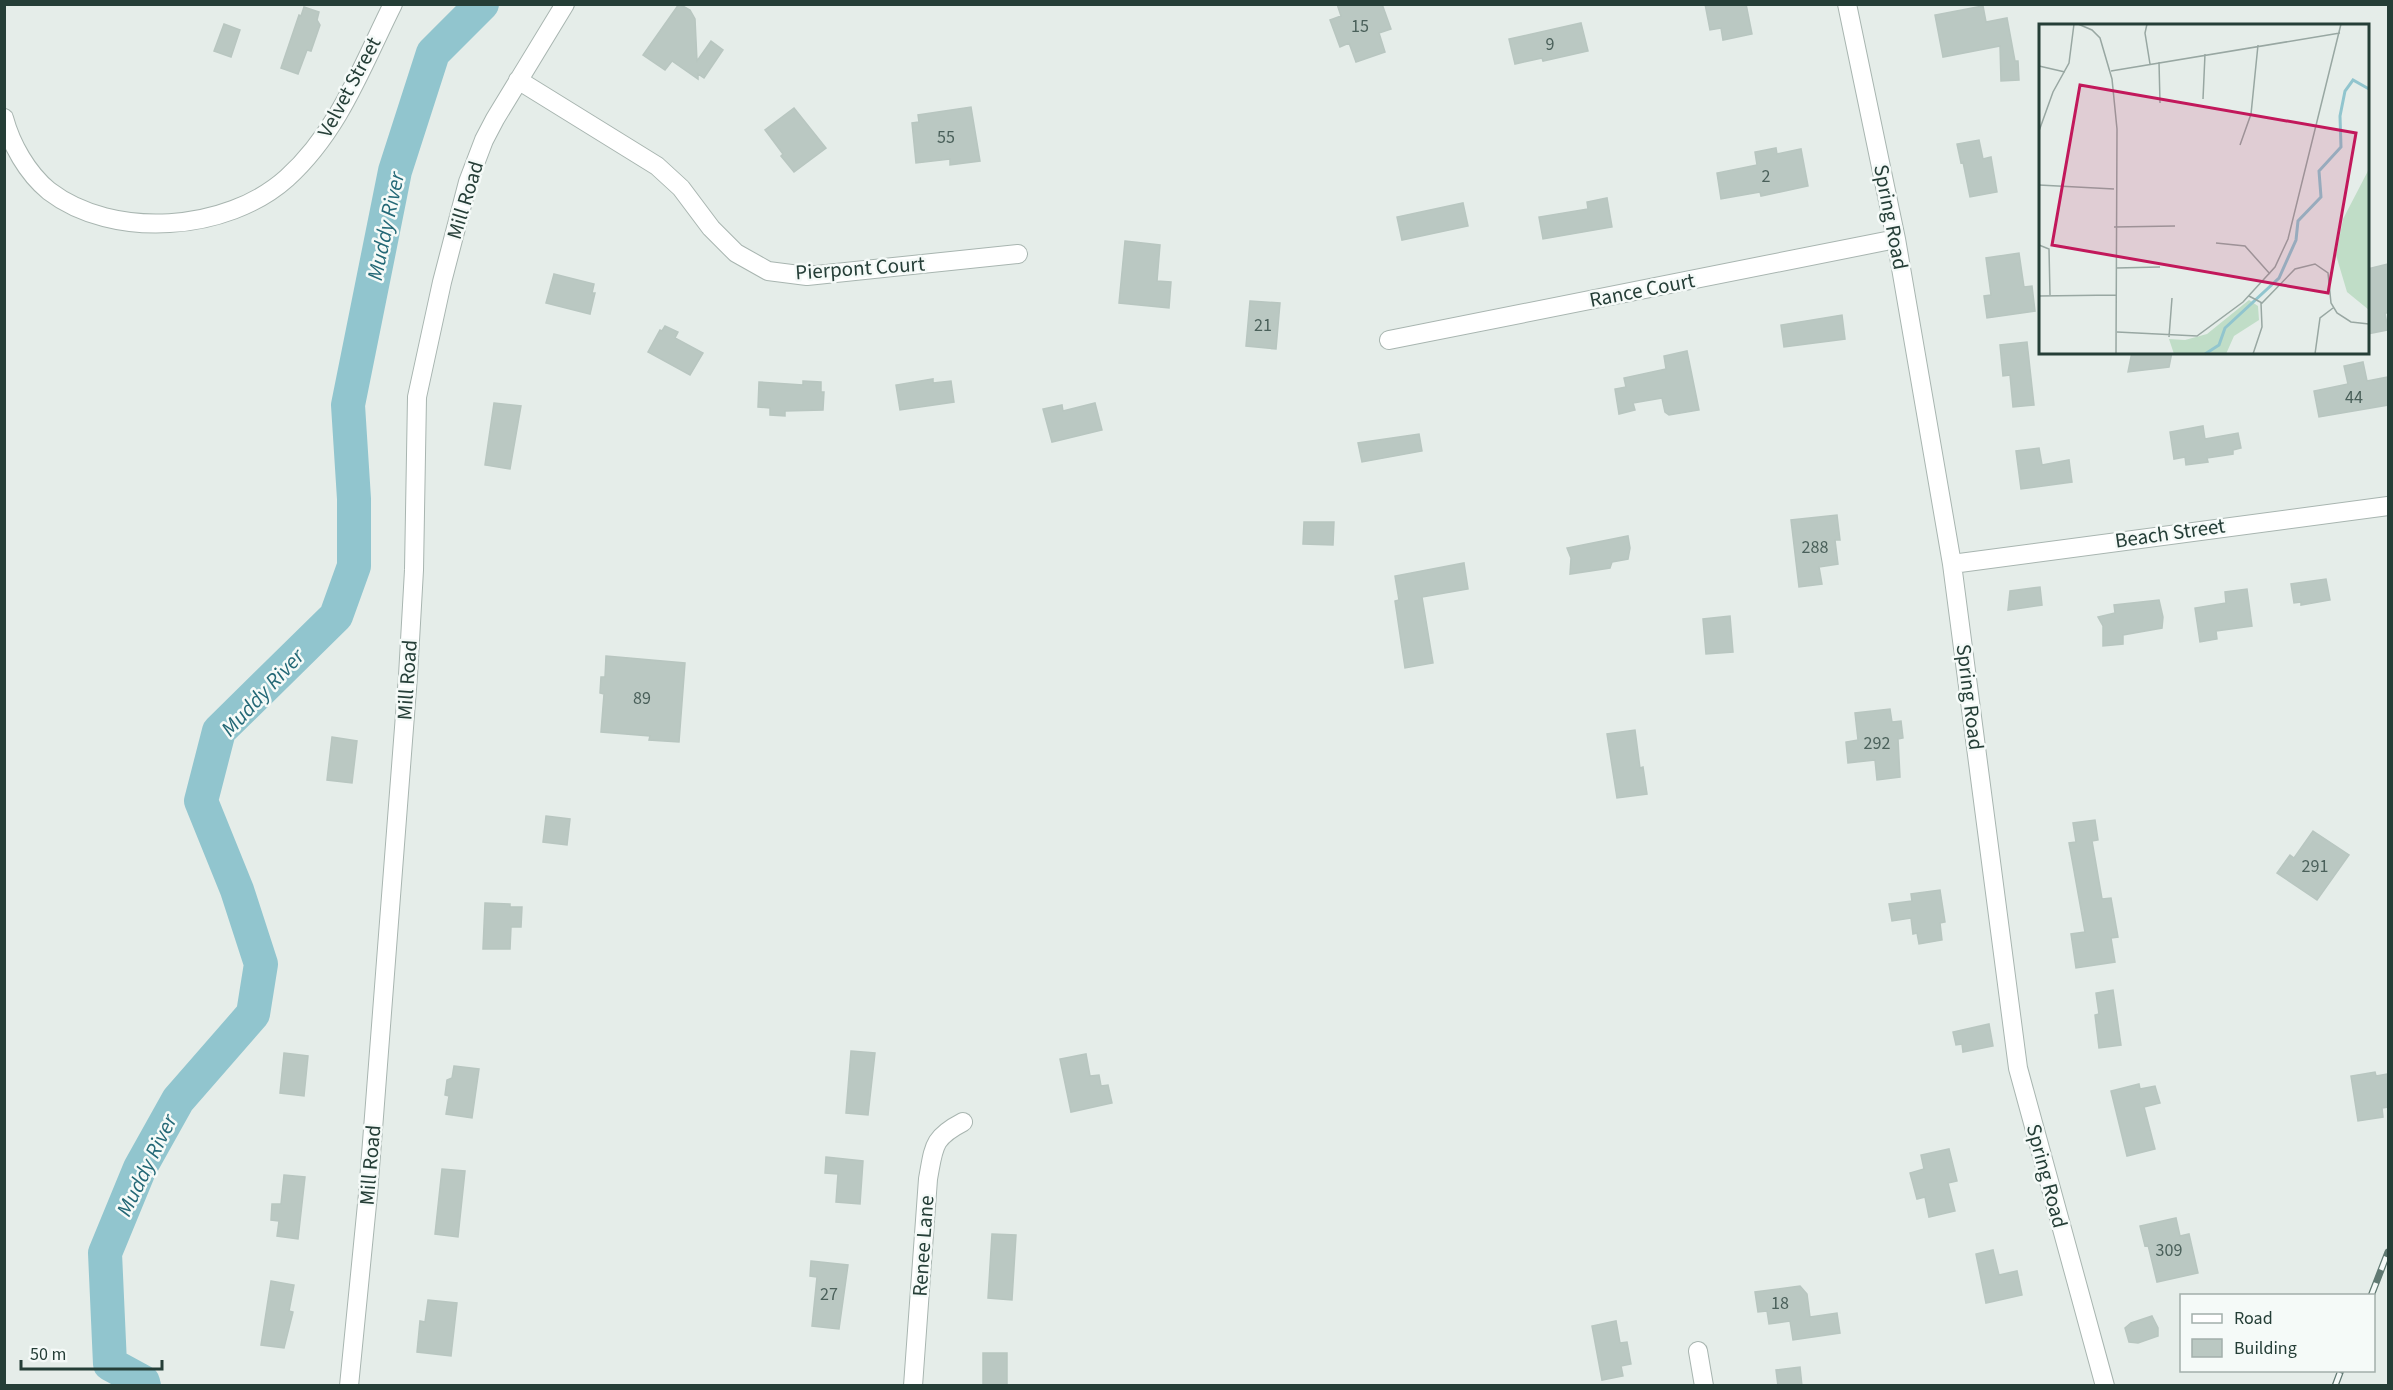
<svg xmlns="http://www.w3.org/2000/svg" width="2393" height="1390" font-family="'Source Sans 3',sans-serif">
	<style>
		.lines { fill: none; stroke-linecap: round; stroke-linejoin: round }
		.river { stroke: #91c5ce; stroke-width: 34 }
		.building { fill: #bac8c2; stroke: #b8c6c0; stroke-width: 1.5 }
		.minor-casing { stroke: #a8b5b0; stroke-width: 20 }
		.minor { stroke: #fff; stroke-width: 18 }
		.rail-casing { stroke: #607972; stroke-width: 7 }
		.rail { stroke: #f5faf8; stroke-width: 4.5; stroke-dasharray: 14; stroke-linecap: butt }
		.labels { text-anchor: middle; stroke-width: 5; stroke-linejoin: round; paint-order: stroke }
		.number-label { font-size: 18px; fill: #4a605a }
		.street-label { font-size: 21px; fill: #253e37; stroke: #f5faf8 }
		.water-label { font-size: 22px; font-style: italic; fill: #236876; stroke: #f5faf8 }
		.inset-river { fill: none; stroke: #91c5ce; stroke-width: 3 }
		.inset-road { fill: none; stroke: #98a7a2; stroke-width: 1.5 }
		.view { fill: #c2185b; fill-opacity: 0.15; stroke: #c2185b; stroke-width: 3 }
		.inset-edge { fill: none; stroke: #253e37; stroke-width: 3 }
	</style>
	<rect width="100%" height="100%" fill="#e5ede9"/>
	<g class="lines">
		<path class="river" d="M144 1386 143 1382 110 1364 105 1253 140 1168 178 1100 253 1014 261 964 237 890 201 801 219 731 336 616 354 566V499L348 405 395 171 433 53 482 4"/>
	</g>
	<path class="building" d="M679 4 690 10 695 19 697 61 711 41 723 50 704 78 698 74V79L672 61 665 70 643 55Z
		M1337 4H1382L1391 29 1379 33 1385 52 1356 62 1349 43 1340 47 1330 20 1341 16Z
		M1705 4H1746L1752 34 1723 40 1721 28 1710 30Z
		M1983 6 1986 22 2007 18 2015 61H2018L2019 80 2001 81 2000 46 1943 57 1935 15Z
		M304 7 319 12 317 20 320 25 311 51 307 50 298 74 281 68 299 15 301 16Z
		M1581 23 1588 51 1543 61 1542 58 1515 64 1509 39Z
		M224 24 240 30 231 57 214 51Z
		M971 107 980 161 950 165V159L916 163 912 123 919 122 918 115Z
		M794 108 826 148 794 172 781 156 783 154 765 130Z
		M1979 140 1983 159 1991 157 1997 192 1970 197 1963 162 1961 163 1957 144Z
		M1776 148 1777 154 1801 149 1808 186 1761 196 1760 192 1721 199 1717 173 1757 165 1755 152Z
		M1607 198 1612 227 1543 239 1539 217 1588 209 1587 202Z
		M1463 203 1468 226 1402 240 1397 217Z
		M1125 241 1160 245 1157 281 1171 282 1169 308 1119 303Z
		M2019 253 2024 287 2032 286 2035 311 1987 318 1984 296 1991 295 1986 258Z
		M2388 264V313H2385L2388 330 2367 334V269Z
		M554 274 594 284 592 293H595L590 314 546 303Z
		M1250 301 1280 303 1276 349 1246 346Z
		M1842 315 1845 339 1784 347 1781 325Z
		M665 326 678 332 675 338 703 353 690 375 648 352 660 330 662 331Z
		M2027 342 2034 405 2013 407 2010 375 2003 376 2000 345Z
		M1687 351 1699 410 1669 415 1665 412 1662 398 1633 403 1635 410 1619 414 1615 389 1626 387 1624 378 1666 369 1664 356Z
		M2132 352H2172L2169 367 2128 372Z
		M2363 362 2367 381 2388 377V405L2319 417 2314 391 2348 384 2344 366Z
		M933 379V383L951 381 954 402 900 410 896 385Z
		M803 381 821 382V392H824L823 410 785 411V416L770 415V408L758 407 759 382 803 385Z
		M494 403 521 406 510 469 485 465Z
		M1095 403 1102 430 1052 442 1043 409 1062 405 1063 411Z
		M2203 426 2205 439 2238 433 2241 448 2233 450V454L2207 458 2208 462 2186 465 2185 457 2174 459 2170 432Z
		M1419 434 1422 451 1362 462 1358 443Z
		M2039 448 2042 465 2069 460 2072 482 2021 489 2016 451Z
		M1837 515 1840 540H1835L1838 564 1819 567 1822 584 1799 587 1791 520Z
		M1304 522H1334L1333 545 1303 544Z
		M1628 536 1630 548 1628 559 1612 562 1610 568 1570 574 1571 558 1567 548Z
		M1464 563 1468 589 1422 597 1433 663 1405 668 1395 601 1399 600 1395 576Z
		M2326 579 2330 600 2301 605V602L2294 603 2291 584Z
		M2040 587 2042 605 2008 610 2010 591Z
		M2247 589 2252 626 2216 631 2217 639 2200 642 2195 608 2226 603 2225 592Z
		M2159 600 2163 617 2162 628 2123 635V644L2103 646V626L2098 617 2115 613 2114 605Z
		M1730 616 1733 652 1706 654 1703 619Z
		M606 656 685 663 679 742 649 740 650 736 601 732 604 694 600 693 601 677H605Z
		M1890 709 1892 722 1901 721 1903 738 1898 739 1900 777 1877 780 1875 760 1848 763 1846 742 1858 740 1855 713Z
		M1635 730 1640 768 1643 767 1647 794 1617 798 1607 734Z
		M332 737 357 741 352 783 327 780Z
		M546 816 570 819 567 845 543 842Z
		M2095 820 2098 840 2092 841 2102 899 2111 898 2118 937 2111 938 2115 962 2076 968 2071 934 2085 932 2069 843 2076 842 2073 823Z
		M2313 831 2349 855 2317 900 2277 873 2290 855 2294 858Z
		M1940 890 1945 922 1940 923 1942 940 1919 944 1917 933 1913 934 1911 918 1892 921 1889 904 1912 901 1911 894Z
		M485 903 510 904V907H522L521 927H511L510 949H483Z
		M2113 990 2121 1045 2099 1048 2095 1015 2099 1014 2096 993Z
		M1989 1024 1993 1046 1963 1052 1962 1044 1956 1045 1953 1032Z
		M851 1051 875 1053 868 1115 846 1113Z
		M284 1053 308 1056 304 1096 280 1093Z
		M1086 1054 1090 1076 1099 1075 1101 1086 1108 1085 1112 1103 1071 1112 1060 1059Z
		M454 1066 479 1069 472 1118 446 1114 449 1096 445 1095 447 1080 452 1078Z
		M2375 1072 2376 1076 2388 1074V1107L2382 1108 2383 1117 2358 1121 2351 1076Z
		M2139 1084 2140 1089 2155 1086 2160 1103 2144 1107 2155 1149 2127 1156 2111 1091Z
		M1949 1149 1957 1181 1948 1183 1955 1211 1929 1217 1925 1197 1917 1199 1910 1173 1924 1169 1921 1155Z
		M826 1157 863 1161 860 1204 836 1202 838 1174 825 1173Z
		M442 1169 465 1171 458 1237 435 1234Z
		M284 1175 305 1177 298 1239 277 1236 279 1221 271 1220 272 1204H281Z
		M2176 1218 2180 1236 2189 1234 2198 1273 2157 1282 2148 1245 2145 1246 2140 1226Z
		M992 1234 1016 1235 1012 1300 988 1298Z
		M1993 1250 1999 1275 2017 1271 2022 1295 1986 1303 1976 1254Z
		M811 1261 848 1265 839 1329 812 1326 817 1277 810 1276Z
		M271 1281 294 1285 289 1311 293 1312 284 1348 261 1345Z
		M1800 1286 1807 1294 1810 1317 1837 1313 1840 1333 1793 1340 1790 1321 1769 1324 1767 1311 1758 1312 1755 1292Z
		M428 1300 457 1303 451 1356 417 1352 420 1321 425 1322Z
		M2152 1316 2158 1328V1336L2138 1343 2129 1342 2125 1328 2131 1323Z
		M1616 1321 1620 1343 1627 1342 1631 1364 1621 1366 1623 1376 1602 1380 1592 1326Z
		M983 1353H1007V1386H983Z
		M1800 1367 1802 1386H1778L1776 1370Z"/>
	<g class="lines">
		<defs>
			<path id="minor" d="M1847 4 1896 239 1952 564 2018 1068 2105 1386
				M518 80 657 166 681 188 711 228 736 253 768 271 807 276 1018 254
				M4 118C11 144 27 173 49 191 113 240 227 232 287 178 339 131 362 66 393 4
				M1389 340 1896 239
				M1952 564 2388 506
				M1698 1351 1704 1386
				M349 1386 368 1194 408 676 414 570 417 397 442 282 468 182 484 140 495 119 565 4
				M913 1386 928 1179C934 1147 932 1138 963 1122"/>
		</defs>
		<use href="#minor" class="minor-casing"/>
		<use href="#minor" class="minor"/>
		<defs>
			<path id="rail" d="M2371 1296 2388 1252
				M2335 1386 2341 1370"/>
		</defs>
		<use href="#rail" class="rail-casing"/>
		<use href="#rail" class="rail"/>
	</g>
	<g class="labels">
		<g class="number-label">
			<text x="1360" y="32">15</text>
			<text x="1550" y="50">9</text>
			<text x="946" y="143">55</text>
			<text x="1766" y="182">2</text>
			<text x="1263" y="331">21</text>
			<text x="2354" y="403">44</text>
			<text x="1815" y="553">288</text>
			<text x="642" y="704">89</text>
			<text x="1877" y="749">292</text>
			<text x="2315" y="872">291</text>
			<text x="2169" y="1256">309</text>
			<text x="829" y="1300">27</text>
			<text x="1780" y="1309">18</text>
		</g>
		<g class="street-label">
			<text transform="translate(349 87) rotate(-62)" y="7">Velvet Street</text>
			<text transform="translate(465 200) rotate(-73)" y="7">Mill Road</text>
			<text transform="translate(1891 217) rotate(79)" y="7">Spring Road</text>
			<text transform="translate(860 268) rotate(-4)" y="7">Pierpont Court</text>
			<text transform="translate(1642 290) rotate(-11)" y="7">Rance Court</text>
			<text transform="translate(2170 533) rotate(-8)" y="7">Beach Street</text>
			<text transform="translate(407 680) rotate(-86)" y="7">Mill Road</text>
			<text transform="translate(1970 697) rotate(83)" y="7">Spring Road</text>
			<text transform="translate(370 1165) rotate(-85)" y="7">Mill Road</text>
			<text transform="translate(2047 1176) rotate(75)" y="7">Spring Road</text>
			<text transform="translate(923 1246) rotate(-86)" y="7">Renee Lane</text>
		</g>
		<g class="water-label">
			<text transform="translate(385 226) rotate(-78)" y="8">Muddy River</text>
			<text transform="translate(262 692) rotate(-47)" y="8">Muddy River</text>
			<text transform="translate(146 1165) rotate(-64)" y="8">Muddy River</text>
		</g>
	</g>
	<g transform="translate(2039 24)">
		<rect width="330" height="330" fill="#e5ede9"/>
		<path d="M330 145V286L308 268 297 231 304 195ZM210 276 219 282 220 296 195 312 187 330H135L130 315 146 316 168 310Z" fill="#c0ddc7"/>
		<path class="inset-river" d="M166 330 180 321 186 304 240 254 257 216 259 197 282 173 280 147 302 123 301 92 306 67 314 56 330 65"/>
		<path class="inset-road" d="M39 0 53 6 61 14 73 55 78 105 77 330M108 0 106 9 111 40M120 38 121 79M0 42 26 48M72 47 301 9M164 75 166 30M0 107 14 68 30 39 35 0M201 121 212 90 219 21M0 161 75 165M75 203 136 202M177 219 206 222 231 250M0 221 10 225 11 271M77 244 121 243M0 272 77 271M210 272 223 279 256 245 276 240 289 249 292 279 298 289 312 298 330 300M78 308 158 312 204 278 236 243 249 215 302 0M130 313 133 274M214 330 223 303 222 279M276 330 281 294 294 284"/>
		<path class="view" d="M41 61 317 109 289 269 13 221Z"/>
		<rect width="330" height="330" class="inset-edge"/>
	</g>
	<rect width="2393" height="1390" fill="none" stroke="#253e37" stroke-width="12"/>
	<rect x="2180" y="1294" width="195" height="78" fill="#f5faf8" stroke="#a2afab" stroke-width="1.5"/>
	<rect x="2192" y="1314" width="30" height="9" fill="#ffffff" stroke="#a2afab" stroke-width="1.5"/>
	<text x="2234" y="1324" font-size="18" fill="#253e37">Road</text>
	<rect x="2192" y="1339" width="30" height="18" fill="#bac8c2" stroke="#a2afab" stroke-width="1.5"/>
	<text x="2234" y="1354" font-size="18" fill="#253e37">Building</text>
	<path d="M21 1360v9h141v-9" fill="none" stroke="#253e37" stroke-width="3"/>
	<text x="30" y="1360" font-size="18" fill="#253e37" stroke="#f5faf8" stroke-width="4.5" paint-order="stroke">50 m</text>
</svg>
